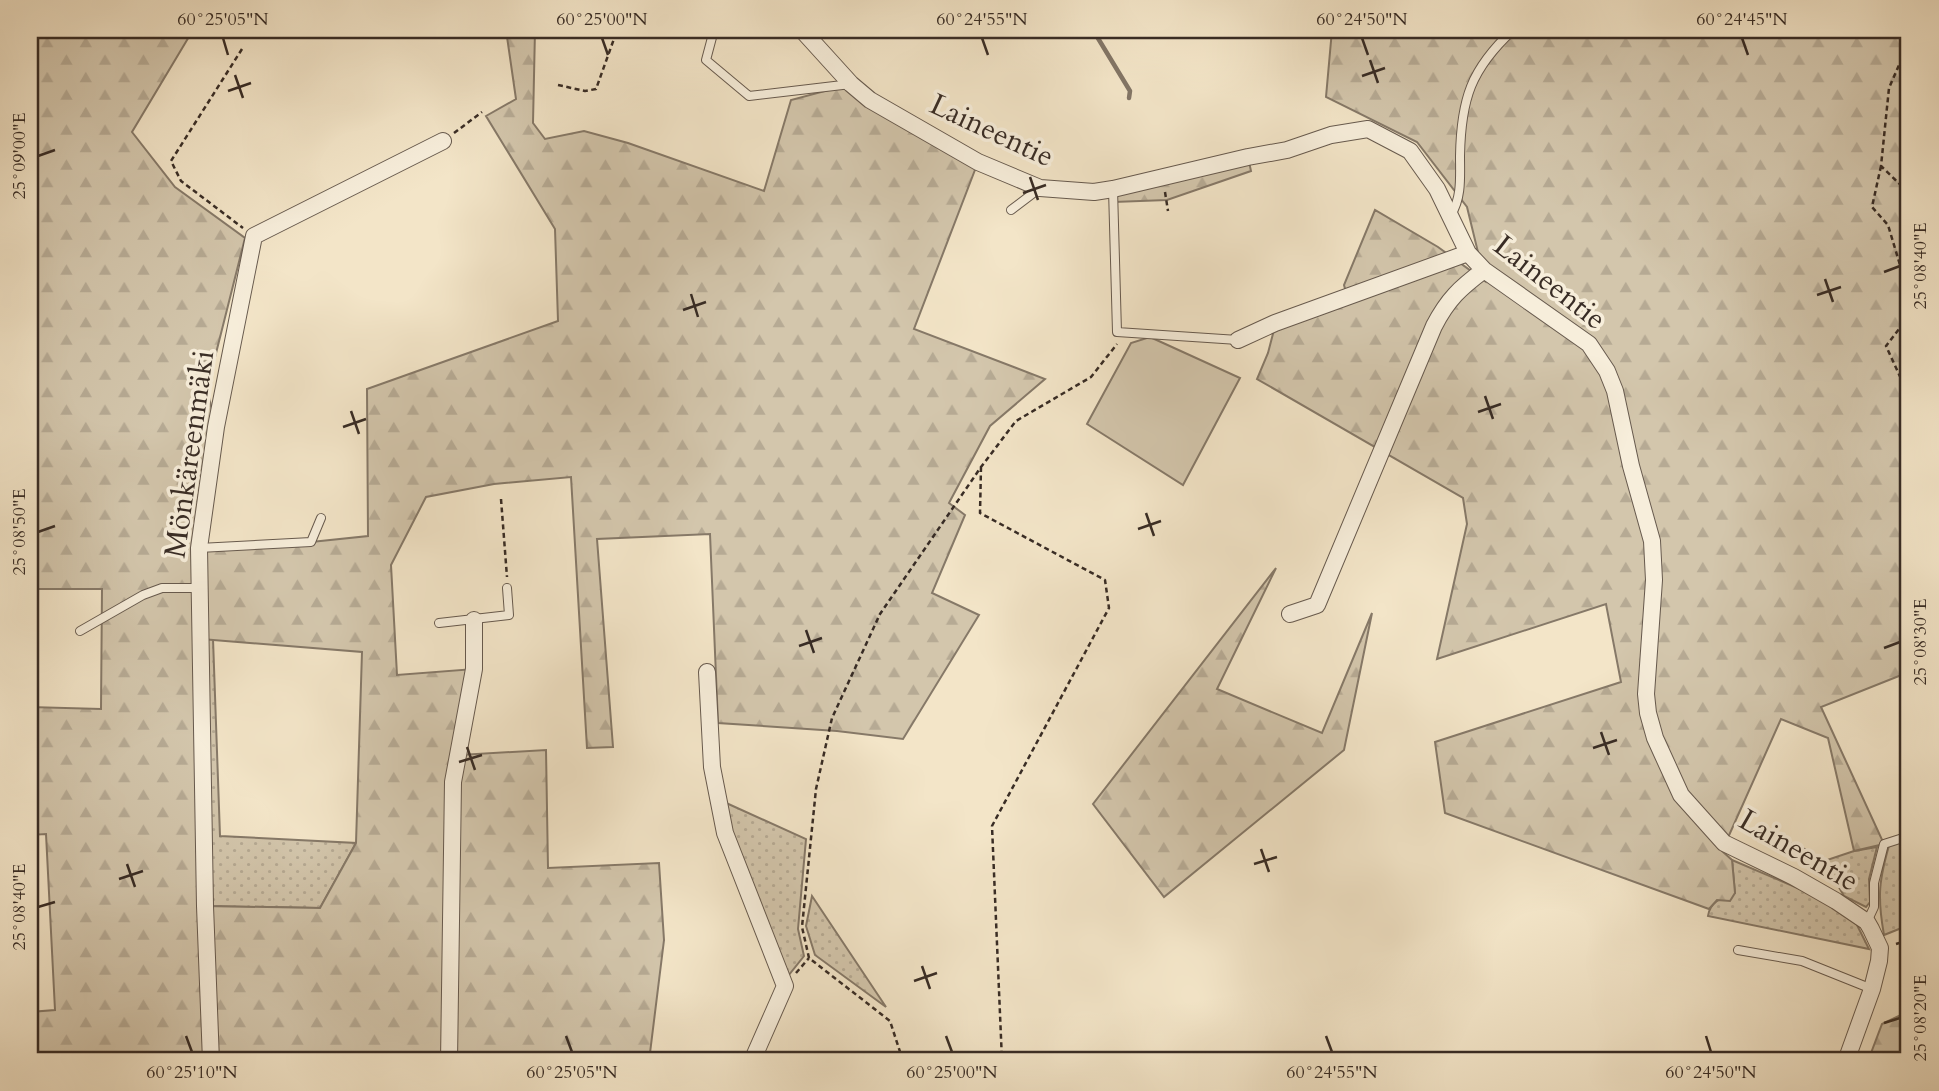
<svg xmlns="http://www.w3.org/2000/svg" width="1939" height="1091" font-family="Cardo,serif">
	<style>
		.green { fill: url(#green-dots); stroke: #867968; stroke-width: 2 }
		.forest { fill: url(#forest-firs); stroke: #867968; stroke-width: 2; fill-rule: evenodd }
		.pitch { fill: #d3c6ac; stroke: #867968; stroke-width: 2 }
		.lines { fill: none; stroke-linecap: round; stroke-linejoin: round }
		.stream { stroke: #827566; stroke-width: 4.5 }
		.service-casing { stroke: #675a4e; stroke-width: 10 }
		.minor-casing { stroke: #675a4e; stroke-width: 18 }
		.path { stroke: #382c25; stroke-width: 2.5; stroke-dasharray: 5 3.5; stroke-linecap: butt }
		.service { stroke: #f7eedb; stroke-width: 8 }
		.minor { stroke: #f7eedb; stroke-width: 16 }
		.ticks { fill: none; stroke: #382c25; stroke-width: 2.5 }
		.labels { text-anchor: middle; stroke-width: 7; stroke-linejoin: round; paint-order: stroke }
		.street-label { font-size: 30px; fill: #382c25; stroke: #f7eedb }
		.neatline { fill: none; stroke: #382c25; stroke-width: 2.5 }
		.ticks-label { font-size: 18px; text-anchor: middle; fill: #382c25 }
	</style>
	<defs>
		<pattern id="green-dots" width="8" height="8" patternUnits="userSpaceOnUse" patternTransform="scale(1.75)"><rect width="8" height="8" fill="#d3c6ac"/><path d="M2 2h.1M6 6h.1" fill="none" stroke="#b6aa94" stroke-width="1.8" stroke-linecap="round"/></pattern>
		<pattern id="forest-firs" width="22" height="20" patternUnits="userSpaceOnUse" patternTransform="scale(1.75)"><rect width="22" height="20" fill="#d3c6ac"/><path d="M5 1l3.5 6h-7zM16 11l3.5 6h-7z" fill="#b6aa94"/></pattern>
	</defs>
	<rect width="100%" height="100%" fill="#f3e5c8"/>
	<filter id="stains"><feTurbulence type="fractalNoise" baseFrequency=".00286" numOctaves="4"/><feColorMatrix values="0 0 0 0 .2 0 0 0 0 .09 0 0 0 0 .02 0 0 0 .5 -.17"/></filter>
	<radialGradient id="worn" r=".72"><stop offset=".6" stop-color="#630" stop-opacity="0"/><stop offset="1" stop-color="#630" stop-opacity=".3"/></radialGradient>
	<path class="green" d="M200 639H213L220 836 356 843 320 908 205 906Z
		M724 802 806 839 798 929 804 956 788 976 730 833Z
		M1909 836V925L1884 935C1877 896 1879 880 1890 842Z
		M1877 847 1869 879 1870 902 1866 907 1844 896 1824 861 1854 851Z
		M1732 860 1828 901 1856 923 1869 949 1708 916C1710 901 1722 898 1735 893Z
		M812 896 886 1007 815 955 806 926Z"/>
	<path class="forest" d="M30 30H193L132 132 175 187 245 238 207 389 216 427 199 548 311 542 368 536 367 389 558 321 555 229 486 116 516 99 506 30H535L533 123 545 139 584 131 628 143 764 191 791 100 851 84 978 162 914 329 1045 379 990 426 949 503 965 515 932 593 979 615 903 739 837 731 718 723 710 534 597 539 613 747 587 748 571 477 494 484 426 497 391 565 397 675 474 669 460 755 546 750 548 868 659 863 664 940 649 1061H30V1012L55 1010 46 834 30 835V707L101 709 102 589H30ZM201 639 362 652 356 843 320 908 205 906Z
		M1332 30H1909V672L1821 707 1884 844 1854 851 1828 738 1781 719 1722 851 1732 860 1735 893 1730 901 1717 900 1709 909 1445 813 1435 742 1621 682 1606 604 1437 659 1467 524 1463 498 1257 379 1268 353 1275 326 1349 303 1344 285 1375 210 1438 247 1485 281 1467 207 1417 142 1326 97Z
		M1248 157 1251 171 1167 200 1114 202 1113 190Z
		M1276 568 1217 689 1322 733 1372 613 1344 750 1164 897 1093 804Z
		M1909 1011V1061H1868L1882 1024Z"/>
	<path class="pitch" d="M1150 337 1240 378 1183 485 1087 424 1131 343Z"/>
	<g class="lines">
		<path class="stream" d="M1093 30 1130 91 1129 98"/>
		<defs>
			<path id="service" d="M714 30 706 60 749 96 851 84
				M1113 189 1117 332 1238 340
				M1011 210 1040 188
				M1451 215C1462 197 1460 177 1460 156 1461 99 1471 69 1513 30
				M199 548 311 542 321 518
				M439 623 509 615 507 588
				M80 631 143 595 162 588H200
				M1867 922 1874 907V883L1884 844 1909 836
				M1738 950 1802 961 1872 989"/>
			<path id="minor" d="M802 30 851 84 870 100 978 162 1040 188 1094 192 1113 189 1248 157 1287 150 1331 135 1368 129 1410 151 1437 189 1468 253 1484 270 1589 344 1607 371 1615 391 1631 466 1652 541 1654 580 1646 694 1648 713 1655 738 1681 795 1724 843 1794 877 1836 901 1867 922 1871 929 1880 948 1879 961 1872 989 1846 1061
				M1238 340 1275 323 1468 253
				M1290 614 1317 605 1434 326C1448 299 1460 288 1484 270
				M707 672 712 767 725 833 785 986 752 1061
				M211 1061 205 906 199 548 216 427 254 236 443 141
				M449 1061 453 782 474 669V620"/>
		</defs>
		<use href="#service" class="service-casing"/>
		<use href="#minor" class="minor-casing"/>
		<path class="path" d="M1909 42 1889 88 1881 166 1909 193
			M242 49 171 161 181 181 243 228
			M558 85 585 91 596 89 615 36 621 30
			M454 133 482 112
			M1881 166 1872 207 1888 225 1909 295
			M1165 192 1168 211
			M1909 316 1886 346 1909 396
			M981 467 980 513 1105 580 1109 608 992 826 1002 1061
			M501 499 507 577
			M1779 839C1808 849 1814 852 1830 879
			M1896 944 1909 940
			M796 973 809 958
			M903 1061 890 1021 809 958 802 927 816 789 832 718 880 614 981 467 1016 421 1091 377 1117 344"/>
		<use href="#service" class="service"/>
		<use href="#minor" class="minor"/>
	</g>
	<path class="ticks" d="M223 38 228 55M602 38 608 55M982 38 988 55M1362 38 1368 55M1742 38 1748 55M1370 60 1378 83M235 75 243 98M1362 76 1385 68M228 91 251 83M38 156 55 150M1030 177 1038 200M1023 193 1046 185M1884 272 1900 266M1825 279 1833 302M691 294 698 317M1817 295 1841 287M683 310 706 302M1485 396 1493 419M351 411 359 434M1478 412 1501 404M343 427 366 419M1146 513 1154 536M1138 529 1161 521M38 532 55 526M806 630 814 653M799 646 822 638M1884 648 1900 642M1601 732 1609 755M467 747 475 770M1593 748 1617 740M459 762 482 755M1261 849 1269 872M127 864 135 887M1254 864 1277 857M119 879 143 871M38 907 55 902M922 966 930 989M914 981 937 973M1884 1023 1900 1018M186 1036 192 1052M566 1036 572 1052M946 1036 952 1052M1326 1036 1332 1052M1706 1036 1711 1052"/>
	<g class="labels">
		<g class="street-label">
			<text transform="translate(992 130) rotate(25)" y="10">Laineentie</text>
			<text transform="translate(1550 282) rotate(38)" y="10">Laineentie</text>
			<text transform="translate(189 454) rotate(-82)" y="10">Mönkäreenmäki</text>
			<text transform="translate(1799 850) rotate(30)" y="10">Laineentie</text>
		</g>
	</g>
	<rect width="1939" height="1091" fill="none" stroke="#f3e5c8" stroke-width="77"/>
	<rect x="38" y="38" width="1862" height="1014" class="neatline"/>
	<g class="ticks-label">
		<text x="223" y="25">60°25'05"N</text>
		<text x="602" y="25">60°25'00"N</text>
		<text x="982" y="25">60°24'55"N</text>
		<text x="1362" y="25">60°24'50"N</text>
		<text x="1742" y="25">60°24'45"N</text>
		<text transform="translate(19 156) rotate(-90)" y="6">25°09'00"E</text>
		<text transform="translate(1920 266) rotate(-90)" y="6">25°08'40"E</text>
		<text transform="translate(19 532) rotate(-90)" y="6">25°08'50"E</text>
		<text transform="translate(1920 642) rotate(-90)" y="6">25°08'30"E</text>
		<text transform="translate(19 907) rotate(-90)" y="6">25°08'40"E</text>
		<text transform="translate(1920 1018) rotate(-90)" y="6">25°08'20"E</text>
		<text x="192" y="1078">60°25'10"N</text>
		<text x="572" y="1078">60°25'05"N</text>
		<text x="952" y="1078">60°25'00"N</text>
		<text x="1332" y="1078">60°24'55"N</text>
		<text x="1711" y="1078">60°24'50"N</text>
	</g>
	<rect width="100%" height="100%" filter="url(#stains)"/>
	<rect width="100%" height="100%" fill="url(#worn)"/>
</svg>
